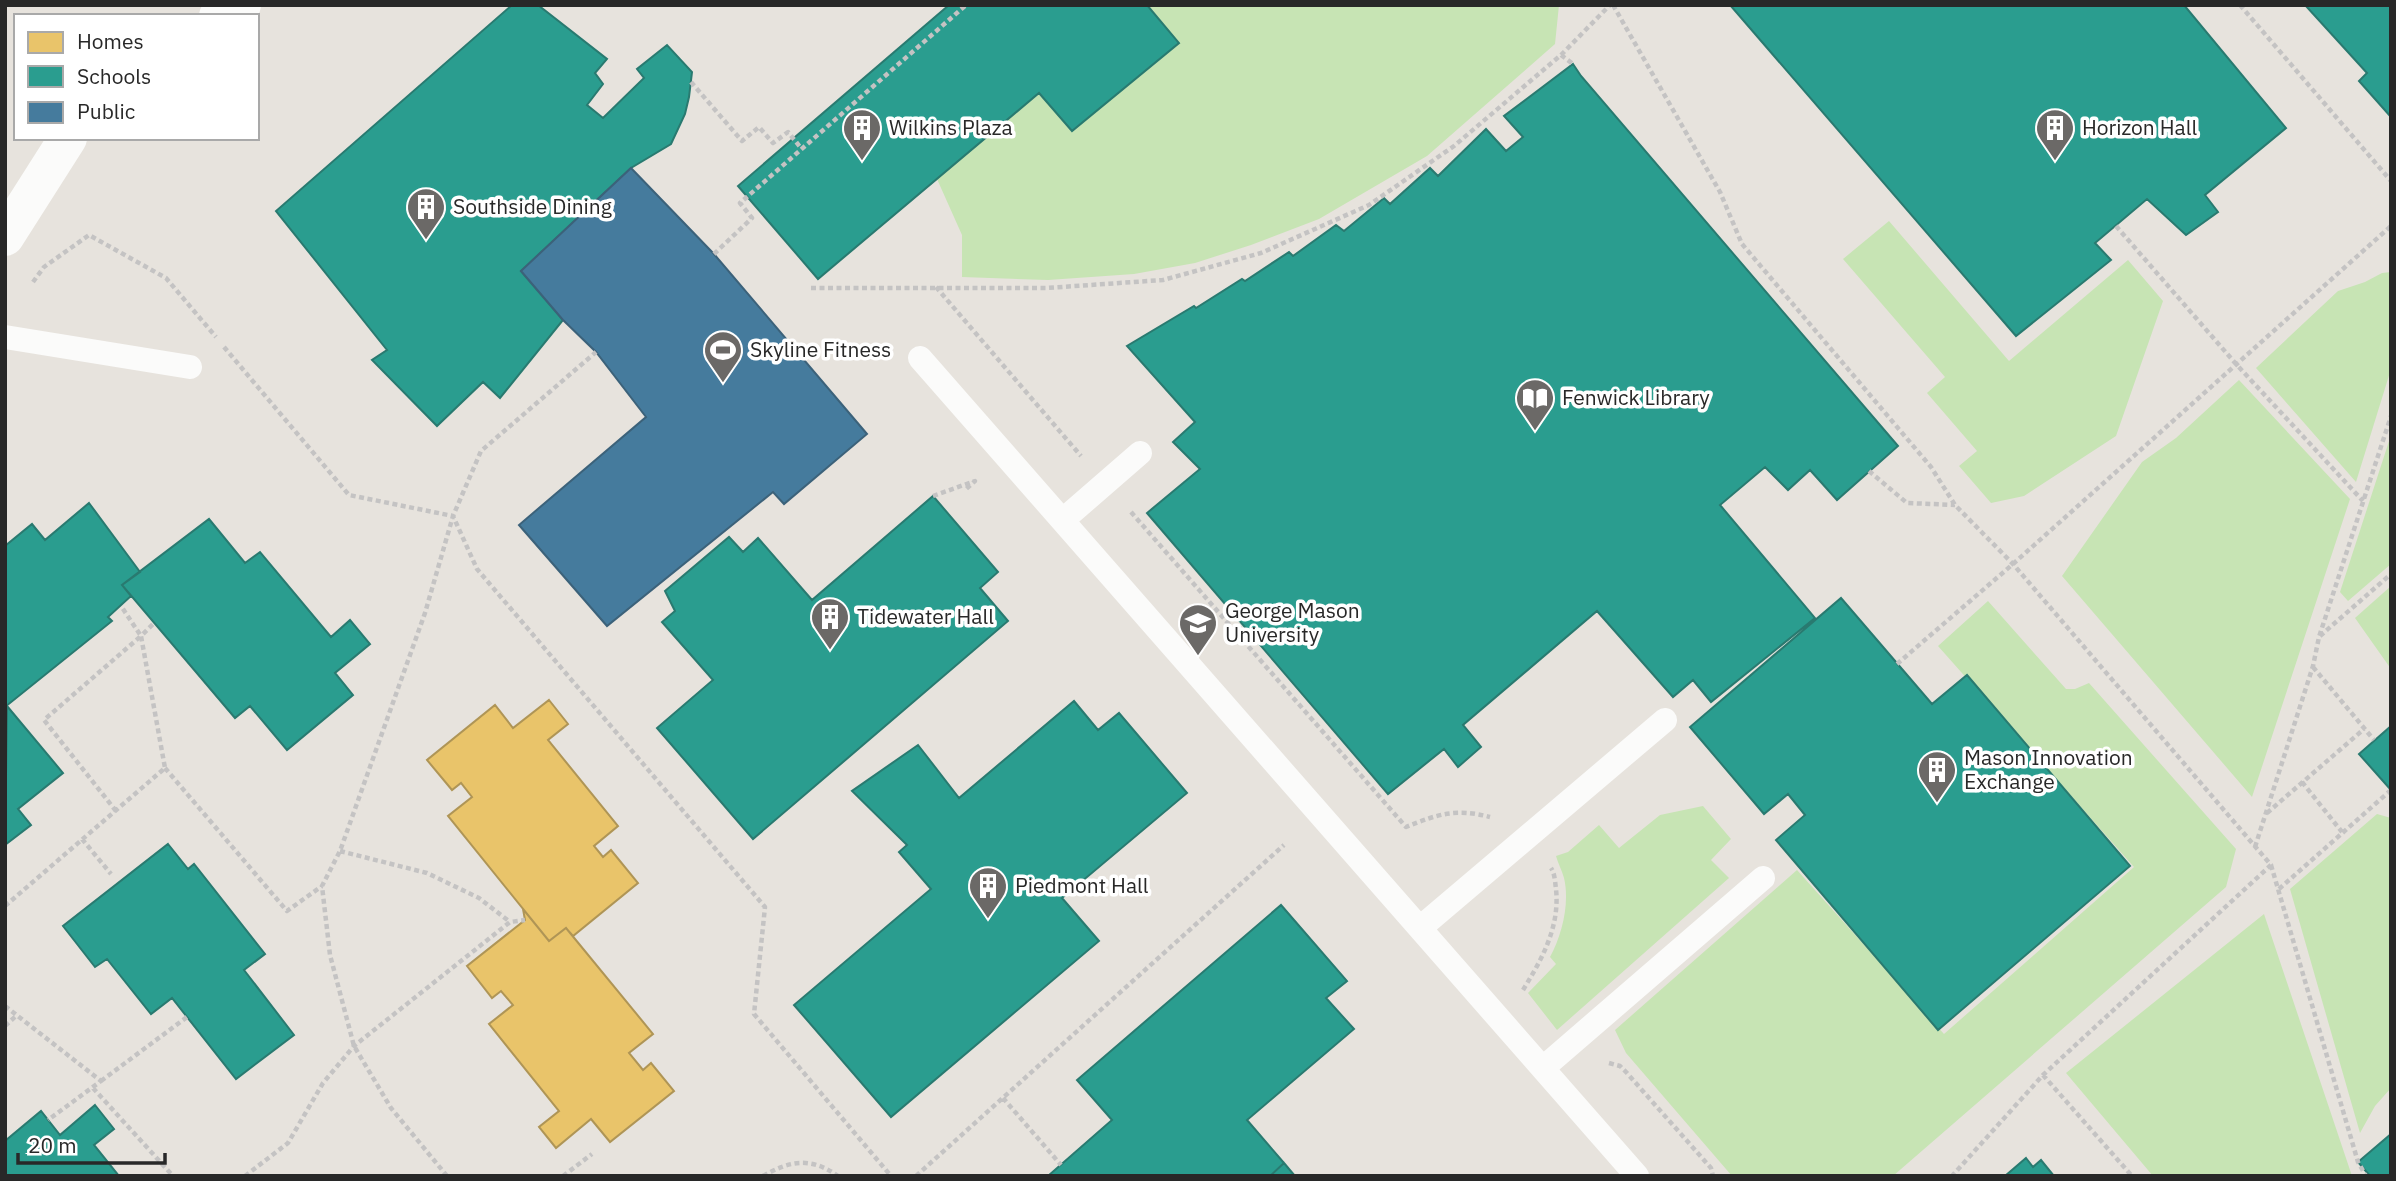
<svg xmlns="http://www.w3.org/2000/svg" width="2396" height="1181" font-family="'IBM Plex Sans',sans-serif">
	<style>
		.green { fill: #c7e4b4 }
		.homes { fill: #e9c46a; stroke: #af9556; stroke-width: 2 }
		.schools { fill: #2a9d8f; stroke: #297a70; stroke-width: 2 }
		.public { fill: #457b9d; stroke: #3c627a; stroke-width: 2 }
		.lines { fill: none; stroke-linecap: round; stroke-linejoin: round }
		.path { stroke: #c4c3c3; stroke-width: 4.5; stroke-dasharray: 5 3.5; stroke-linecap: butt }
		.service { stroke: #fbfbfa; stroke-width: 24 }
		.minor { stroke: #fbfbfa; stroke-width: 38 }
		.labels { text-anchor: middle; stroke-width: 7; stroke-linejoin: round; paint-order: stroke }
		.poi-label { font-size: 21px; fill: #282828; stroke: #fff; text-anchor: start }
	</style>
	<rect width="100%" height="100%" fill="#e7e3dd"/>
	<path class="green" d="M1147 5H1559L1555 44 1427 156 1319 219 1251 245 1195 263 1134 274 1048 280 962 277V235L937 179 1039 93 1072 131 1179 43Z
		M1889 221 2009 361 2128 260 2163 301 2116 436 2024 496 1991 503 1959 466 1977 451 1927 393 1945 377 1843 259Z
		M2391 272V369L2356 482 2256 368 2338 291 2365 282 2382 273Z
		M2239 380 2350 499 2252 797 2062 576 2142 462 2176 438Z
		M2391 435V564L2348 601 2340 592Z
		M2391 586V669L2355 618Z
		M1988 601 2066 689H2075L2089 683 2236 849 2226 887 1893 1176H1732L1626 1053 1615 1030 1797 870 1944 1034 2134 867 1938 646Z
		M1703 806 1731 839 1711 860 1729 878 1557 1030 1528 993 1556 964 1550 957C1562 935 1570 903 1564 878 1562 871 1558 863 1556 856L1568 852 1599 825 1619 848 1660 815Z
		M2377 814 2391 818V1088L2375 1106 2360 1133 2290 889Z
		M2264 914 2352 1176H2153L2066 1073Z"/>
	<path class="homes" d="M549 700 568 724 548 740 618 826 594 846 603 857 611 850 638 883 573 936 566 928 549 941 448 816 472 797 461 783 452 790 427 760 495 705 513 728Z
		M523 909 549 941 566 928 653 1034 629 1053 643 1070 651 1063 674 1091 610 1142 591 1119 556 1148 539 1127 559 1111 489 1024 513 1005 501 991 492 998 467 966 525 920Z"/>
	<path class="schools" d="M512 5H538L607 59 595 73 603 84 587 105 603 118 644 78 637 69 667 45 692 72 689 97 685 114 671 144 631 168 521 271 563 320 500 398 483 382 437 426 372 360 387 350 276 211Z
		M949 5H1147L1179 43 1072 131 1039 93 818 279 738 186Z
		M1730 5H2184L2286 128 2205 195 2218 212 2186 235 2147 199 2095 243 2111 260 2016 336Z
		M2305 5H2391V117L2359 81 2367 73Z
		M1573 64 1581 76 1898 446 1837 500 1810 470 1788 490 1765 467 1720 505 1815 618 1711 702 1693 680 1673 697 1597 611 1463 725 1481 747 1458 767 1444 749 1388 794 1147 513 1200 469 1173 442 1195 422 1127 346 1194 306 1196 308 1242 279 1245 281 1289 252 1293 256 1336 225 1344 231 1384 198 1390 204 1430 168 1438 176 1486 129 1506 151 1523 137 1504 116Z
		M933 496 998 572 980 588 1008 621 753 839 657 728 713 680 662 622 675 611 665 591 729 537 743 552 758 538 812 600Z
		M89 503 140 572 122 585 131 596 108 617 112 621 5 707V546L32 524 45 540Z
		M209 519 245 563 260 552 331 637 350 620 370 644 335 673 353 695 287 750 250 706 235 718 122 585Z
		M1841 598 1932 704 1967 675 2130 866 1938 1030 1776 840 1805 815 1788 794 1764 814 1690 727Z
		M1074 701 1098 730 1119 713 1187 793 1062 898 1099 941 891 1117 794 1005 931 889 899 852 907 845 852 791 918 745 959 798Z
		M7 706 63 773 18 809 31 825 5 845Z
		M2391 726V790L2359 754Z
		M168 844 188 869 194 864 265 954 244 970 294 1035 236 1079 172 998 151 1014 107 959 95 967 63 926Z
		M1281 905 1347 981 1326 998 1354 1029 1247 1120 1284 1163 1270 1176H1048L1112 1120 1077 1080Z
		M95 1105 114 1129 94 1145 119 1176H5V1141L41 1111 60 1135Z
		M2391 1134V1176H2370L2358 1162Z
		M2026 1158 2033 1167 2041 1160 2054 1176H2005Z
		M1284 1163 1295 1176H1270Z"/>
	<path class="public" d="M631 168 714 254 867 434 784 504 773 492 607 626 519 525 646 417 596 352 563 320 521 271Z"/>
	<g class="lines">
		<path class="path" d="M1613 5 1720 192 1742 244 1931 467 1955 505 2013 564 2271 865 2043 1075 1952 1176
			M2240 5 2391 181
			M1561 55 1573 64
			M691 82 742 141 759 127 773 143 788 132 801 148
			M2116 226 2236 364 2363 501
			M714 254 752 218 740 203 966 5
			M33 282 44 267 89 235 166 278 216 337
			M936 287 1081 456
			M811 288H1047L1163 280 1261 253 1369 205 1454 146 1561 55 1610 5
			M224 347 349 495 453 516 477 569 765 907 754 1014 891 1176
			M1869 471 1907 503 1955 505
			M933 496 975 481 965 490
			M1131 512 1406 827C1438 814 1456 808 1490 817
			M2320 636 2391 574
			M1897 664 2013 564 2391 226
			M2313 667 2374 740
			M165 768 287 911 322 886
			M2302 782 2342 832
			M116 811 44 720 141 636 121 606
			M2267 813 2364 729
			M82 839 111 874
			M2255 847 2313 666 2319 637 2391 416
			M340 851 427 873 479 898 510 922
			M2271 865 2358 1162 2366 1176
			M2279 889 2391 790
			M5 906 165 768 141 636 154 623
			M1523 990C1542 959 1560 927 1556 889 1555 882 1555 874 1551 868
			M5 1006 101 1081 48 1120
			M5 1026 17 1015
			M1609 1063 1620 1066 1626 1072 1711 1168 1713 1176
			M2043 1075 2132 1176
			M101 1081 187 1017
			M93 1088 173 1176
			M1003 1098 1061 1165
			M245 1176 288 1143 323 1083 354 1046 510 922 525 920
			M447 1176 391 1108 354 1046 330 955 322 886 340 851 425 613 453 516 481 451 596 352
			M563 1176 592 1154
			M763 1176C791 1160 811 1157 838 1176
			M916 1176 1284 845"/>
		<path class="service" d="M5 337 190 367
			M920 358 1637 1176
			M1064 519 1140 453
			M1420 928 1665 720
			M1543 1068 1763 878"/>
		<path class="minor" d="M218 16 242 5
			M5 237 68 138"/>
	</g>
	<defs>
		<symbol id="building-pin" viewBox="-11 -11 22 30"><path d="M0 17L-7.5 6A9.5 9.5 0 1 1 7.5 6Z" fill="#6b6967" stroke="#fff"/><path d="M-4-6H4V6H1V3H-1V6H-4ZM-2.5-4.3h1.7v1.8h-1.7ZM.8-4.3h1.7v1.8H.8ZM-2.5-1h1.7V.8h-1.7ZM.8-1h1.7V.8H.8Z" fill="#fff"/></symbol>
		<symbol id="stadium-pin" viewBox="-11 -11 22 30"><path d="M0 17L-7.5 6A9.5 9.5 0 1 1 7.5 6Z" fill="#6b6967" stroke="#fff"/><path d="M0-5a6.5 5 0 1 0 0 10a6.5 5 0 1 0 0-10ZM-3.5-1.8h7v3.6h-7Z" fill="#fff"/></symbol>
		<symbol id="library-pin" viewBox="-11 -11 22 30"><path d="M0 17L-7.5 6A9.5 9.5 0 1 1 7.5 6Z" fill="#6b6967" stroke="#fff"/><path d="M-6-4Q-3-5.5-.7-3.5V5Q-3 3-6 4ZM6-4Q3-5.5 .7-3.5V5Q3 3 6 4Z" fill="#fff"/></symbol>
		<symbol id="university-pin" viewBox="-11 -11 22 30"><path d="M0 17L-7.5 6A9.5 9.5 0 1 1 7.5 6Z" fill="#6b6967" stroke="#fff"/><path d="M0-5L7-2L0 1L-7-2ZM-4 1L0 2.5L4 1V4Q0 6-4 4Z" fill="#fff"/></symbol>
	</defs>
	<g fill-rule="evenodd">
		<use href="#building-pin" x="840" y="106" width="44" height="60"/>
		<use href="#building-pin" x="2033" y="106" width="44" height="60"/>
		<use href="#building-pin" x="404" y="185" width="44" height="60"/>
		<use href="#stadium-pin" x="701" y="328" width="44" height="60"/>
		<use href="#library-pin" x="1513" y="376" width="44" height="60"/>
		<use href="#building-pin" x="808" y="595" width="44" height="60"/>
		<use href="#university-pin" x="1176" y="601" width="44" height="60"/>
		<use href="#building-pin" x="1915" y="748" width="44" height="60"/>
		<use href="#building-pin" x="966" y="864" width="44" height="60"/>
	</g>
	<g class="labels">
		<g class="poi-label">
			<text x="889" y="135">Wilkins Plaza</text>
			<text x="2082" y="135">Horizon Hall</text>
			<text x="453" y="214">Southside Dining</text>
			<text x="750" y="357">Skyline Fitness</text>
			<text x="1562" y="405">Fenwick Library</text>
			<text x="1225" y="618">George Mason<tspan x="1225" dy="24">University</tspan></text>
			<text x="857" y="624">Tidewater Hall</text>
			<text x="1964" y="765">Mason Innovation<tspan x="1964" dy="24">Exchange</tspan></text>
			<text x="1015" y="893">Piedmont Hall</text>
		</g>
	</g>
	<rect width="2396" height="1181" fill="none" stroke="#282828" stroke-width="14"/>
	<rect x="14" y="14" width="245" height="126" fill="#ffffff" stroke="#a9a9a9" stroke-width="2"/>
	<rect x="28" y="32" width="35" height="21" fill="#e9c46a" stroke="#a9a9a9" stroke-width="2"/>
	<text x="77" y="49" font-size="21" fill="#282828">Homes</text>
	<rect x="28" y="66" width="35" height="21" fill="#2a9d8f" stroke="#a9a9a9" stroke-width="2"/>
	<text x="77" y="84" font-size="21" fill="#282828">Schools</text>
	<rect x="28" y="102" width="35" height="21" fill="#457b9d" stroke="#a9a9a9" stroke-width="2"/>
	<text x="77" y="119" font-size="21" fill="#282828">Public</text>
	<path d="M18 1153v10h147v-10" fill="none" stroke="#282828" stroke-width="3.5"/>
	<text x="28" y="1153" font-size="21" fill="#282828" stroke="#ffffff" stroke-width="5" paint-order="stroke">20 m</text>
</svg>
